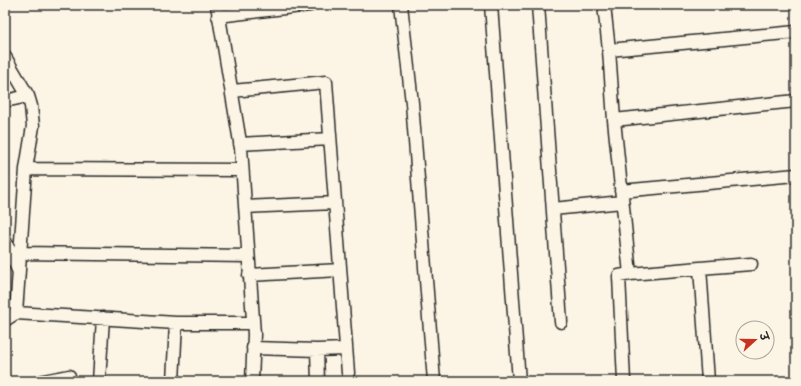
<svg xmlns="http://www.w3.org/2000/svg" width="801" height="386" font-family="Delius,'Playpen Sans Deva',sans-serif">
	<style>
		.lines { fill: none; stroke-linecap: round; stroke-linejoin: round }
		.minor-casing { stroke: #2b2b2b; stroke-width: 15 }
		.minor { stroke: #fcf5e5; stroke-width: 12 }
	</style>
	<rect width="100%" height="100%" fill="#fcf5e5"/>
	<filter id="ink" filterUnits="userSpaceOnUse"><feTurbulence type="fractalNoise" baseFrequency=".025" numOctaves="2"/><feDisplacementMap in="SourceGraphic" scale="8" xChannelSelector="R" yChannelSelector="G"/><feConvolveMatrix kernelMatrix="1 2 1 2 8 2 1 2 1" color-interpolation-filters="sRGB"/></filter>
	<g filter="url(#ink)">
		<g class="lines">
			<defs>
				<path id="minor" d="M217 5 241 148 254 334 252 381
					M401 5 412 103 434 381
					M491 5 519 381
					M538 5 561 322
					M604 5 609 50 614 120 630 274 619 276 624 381
					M218 16 310 5
					M609 50 796 32
					M5 57 28 96 31 106 33 126 26 169 16 313 176 323H253
					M232 91 326 82 348 373
					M5 101 28 96
					M614 120 796 101
					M240 144 330 139
					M26 169 242 170
					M621 191 796 175
					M245 207 335 203
					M553 209 622 202
					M5 241 18 270
					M20 253 248 256
					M700 268 751 264
					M630 274 700 268 708 381
					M249 275 340 270
					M5 320 16 313
					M253 348 317 350 346 349
					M317 350 318 381
					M43 381 69 376
					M99 381 103 318
					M173 381 176 323"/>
			</defs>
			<use href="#minor" class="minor-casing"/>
			<use href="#minor" class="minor"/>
		</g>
	</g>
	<rect width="801" height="386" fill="none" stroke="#fcf5e5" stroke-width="20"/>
	<rect x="10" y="10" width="781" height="366" fill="none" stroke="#2b2b2b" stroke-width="1.5" filter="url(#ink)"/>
	<g transform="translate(755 340) rotate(69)"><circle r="19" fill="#fcf5e5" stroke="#a8a49b"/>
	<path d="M0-3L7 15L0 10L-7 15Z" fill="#c8321e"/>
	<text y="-6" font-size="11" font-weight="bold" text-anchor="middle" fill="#2b2b2b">उ</text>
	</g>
</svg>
